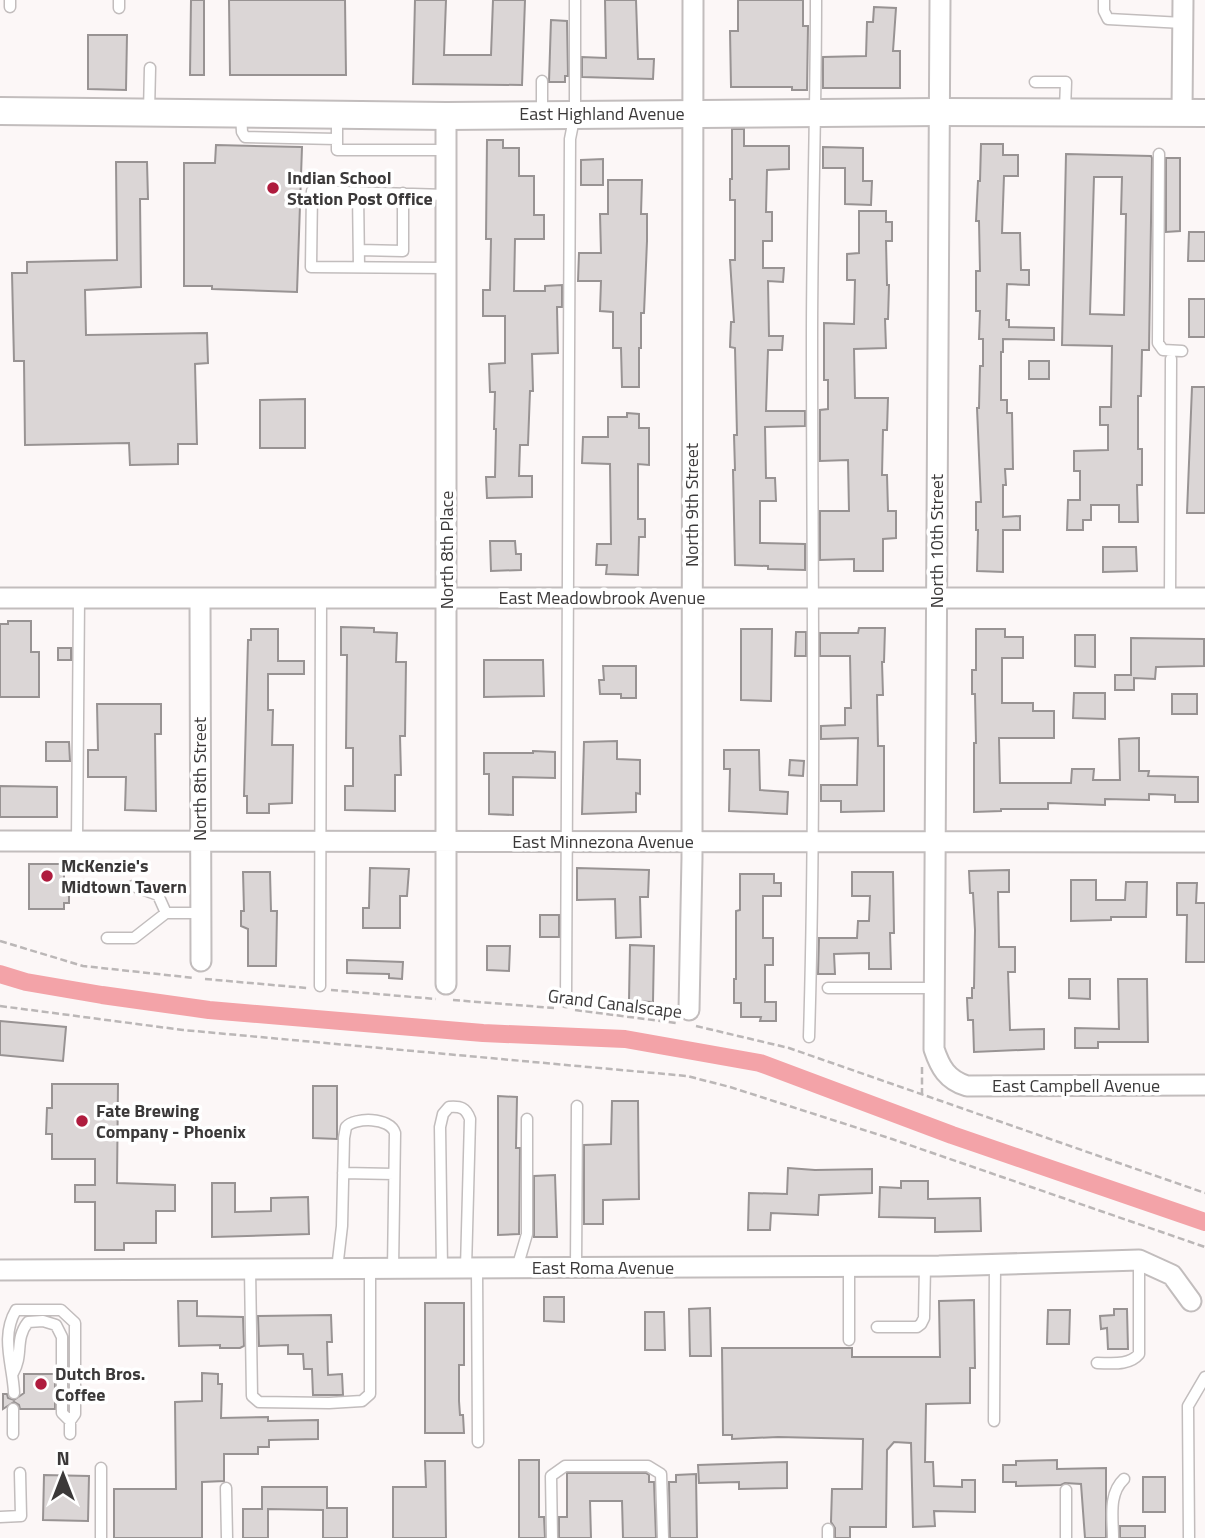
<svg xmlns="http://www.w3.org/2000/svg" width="1205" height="1538" font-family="'Titillium Web',sans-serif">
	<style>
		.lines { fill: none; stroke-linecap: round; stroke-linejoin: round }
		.canal { stroke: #f3a3a8; stroke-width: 18 }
		.building { fill: #dbd6d6; stroke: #989393; stroke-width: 2; fill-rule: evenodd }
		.lane-casing { stroke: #c2bdbd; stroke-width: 13 }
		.street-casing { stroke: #c2bdbd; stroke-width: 23 }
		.secondary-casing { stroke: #c2bdbd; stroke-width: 30 }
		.path { stroke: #bbb7b7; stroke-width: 2.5; stroke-dasharray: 7 3.5; stroke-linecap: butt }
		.lane { stroke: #fff; stroke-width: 10 }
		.street { stroke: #fff; stroke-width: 19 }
		.secondary { stroke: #fff; stroke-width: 26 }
		.poi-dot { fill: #af1c3e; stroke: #fff; stroke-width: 2.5 }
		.labels { text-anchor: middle; stroke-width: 7; stroke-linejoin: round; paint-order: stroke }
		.street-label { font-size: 18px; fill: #3b3939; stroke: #fff }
		.poi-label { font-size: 18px; font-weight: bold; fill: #3b3939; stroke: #fff; text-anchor: start }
	</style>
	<rect width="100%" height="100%" fill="#fcf7f7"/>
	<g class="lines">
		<path class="canal" d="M0 974 26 982 102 995 209 1010 483 1033 625 1039 760 1063 952 1135 1205 1222"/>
	</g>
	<path class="building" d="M191 0H204V75H190Z
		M229 0H345L346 75H230Z
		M415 0H446L444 55H491L493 0H525L522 85 413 84Z
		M605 0H636L638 59H654L653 79 582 77V57L606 58Z
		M738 0H803V26H808L807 90H792V87H731L730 31H738Z
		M874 7 896 8 893 51H900V88H823V57L866 56 867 22H873Z
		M551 20 567 21 568 76H565V82H549Z
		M88 35H127L126 90 88 89Z
		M732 129H744V146H789V169L767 170 766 212H772V241H763V268H784L783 282 768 281 769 336H783L782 350H768L766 411H805V426L765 427 766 478H775L776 501H760V543L805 544V570L768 569V566L735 565 733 470H735L734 435H737L735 348 730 347 731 322H734L730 260H735V200H730V179H732Z
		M487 140H503V148H519V176H534V215H544V239H515L514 291H545V286L562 285V307H557L558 353 532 354 533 391H530L528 445H520L519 476H532V497L487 498 486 477H495L496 429H494L495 392H490L489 364 505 363V316H483V290H490L491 239H486Z
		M981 144H1003V155H1018V176H1004L1002 233H1020L1021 270H1029V285L1007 284 1006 320H1009V327L1054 328V340L1003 339V352H1001V400H1007V413H1012L1013 469H1005L1006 485H1003V517L1020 516V530H1003V572L977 571 978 530H976V502H981L977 408H979L980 366H983V339H979L980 311H976V271H980L979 221H976L978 181H980Z
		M216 145 302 147 297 292 212 289V286H184V163H215Z
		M823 147 863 148V181H872L871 205 845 204V168H823Z
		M1066 154 1151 156 1152 158 1149 350H1142L1141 396H1138V449H1142V485H1137L1138 522H1119V505H1091V520H1083V530H1067L1068 500H1080V471H1074V451L1108 450V425H1100V407H1111L1112 346 1062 345ZM1094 177H1122L1121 214H1126L1124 315 1090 314Z
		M1166 158H1180V231L1166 232Z
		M603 159V185H581V160Z
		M116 162H147L148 199H140L141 287 85 290 86 335 207 333 208 363 195 364 197 444H178V464L130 465 129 443 25 445 24 361H14L12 273H27V262L117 260Z
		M608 180H642L641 214H647V241L644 313H641V348H639V387H622L621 348H613V312L600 311 601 281H578L579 253H601L600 214H608Z
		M859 211H886V222H892V241H886L887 285H889L888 319H885L886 348 854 349 855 398H888L887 430H883L882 475H887L888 511H896V538L883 539V571H854V559L820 560V511H849L848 460 820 461V410L828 409V380H824V323L854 324 855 280H847V254L859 253Z
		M1189 232H1205V261H1188Z
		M1189 299H1205V337H1189Z
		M1029 361H1049V379H1029Z
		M1192 387H1205V513H1187Z
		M305 399V448H260V400Z
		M627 413 639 414V428H649V465L638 464V519H645V537H639L638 575 606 574 607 565H596L597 544H611L610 464 582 463 583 437H608V417H627Z
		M490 541H515L516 554H521V570L491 571Z
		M1103 547H1136L1137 571 1103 572Z
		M8 621H31V652H39V697H0V624H8Z
		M341 627 374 628V632L397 633 396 662H406L405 736H400L401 775H395V811L345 810V786H353V748H346L347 655H341Z
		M859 628H885L884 662H882L883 695H877L878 746H884V811L841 812V801H821V785H857L858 738 821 739V726L845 725V708H851L850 656H820V633H858Z
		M251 629H278V661H304V674H268V710H273L272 745H293L292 803 269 804V813H247V796H244L248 640H251Z
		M741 629H772L771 701 741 700Z
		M976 629H1005V637H1023V658H1002V703H1033V711H1054V738H999L1000 783H1071L1072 769H1094L1093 780H1120L1119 739 1139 738V771H1149L1148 776 1198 777V802H1175V795L1149 794V800L1105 799V805L1048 803V809H1001V811L974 812V743H976L975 694H972V670H976Z
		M796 632H806V656H795Z
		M1075 635H1095V667L1075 666Z
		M1131 638 1204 639V666L1156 667 1155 679 1134 678V690H1115V675H1131Z
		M58 648H71V660H58Z
		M484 660H543L544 696 484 697Z
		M603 666H636V698H621V694H600L599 680H604Z
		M1074 693H1105V719L1073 718Z
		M1172 694H1197V714H1172Z
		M97 704H161V734H155L156 811 125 810 126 777H88V750H98Z
		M617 741V759L640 760V794L636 793V812L582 814 584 742Z
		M46 742H69L70 761H46Z
		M724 750H759L760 790 788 792 787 814 729 811 730 769H724Z
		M533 751 555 752V778L513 777V815L489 814V774H484V753H533Z
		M790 760 804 761 803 776 789 775Z
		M0 786 57 787V817H0Z
		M29 864H64V889H69V903H64V909H29Z
		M370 868 409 869 407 896H400V928H363V908H369Z
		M577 868 649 870 648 897H640L641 937 616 938 615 899 577 900Z
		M1009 870V892H998L999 947H1015V972H1008L1010 1030 1044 1029V1049L974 1052 973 1020H968L967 998H972V988H974L975 930 973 893H970L969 871Z
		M243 872H270L271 911H277L276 966H248V929L241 926V911H244Z
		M852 872H893L894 933H890L891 969H869V953L834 954 835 974H818L819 938H857L858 921H869L870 896H852Z
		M740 874H774V883H781V896H763V938H773V965H765V1002H776V1021H760L761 1017H741V1003H734V979H736V911L740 910Z
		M1071 880H1096V900H1125L1126 882H1147L1146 917H1111V920L1071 921Z
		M1177 883H1197L1196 903H1205V962H1186L1187 915H1177Z
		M540 915H559V937H540Z
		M630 945 654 946 653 1002 629 1001Z
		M487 946H510L509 971 487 970Z
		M347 960 403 962 402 979 389 978V974L347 973Z
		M1069 979H1090V999L1069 998Z
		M1118 979H1147L1148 1042H1098V1048H1075V1028L1119 1029Z
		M0 1021 66 1027 63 1061 0 1055Z
		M52 1084H118L117 1183 175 1185V1211H156V1243H124V1250H95V1202H75V1185H95V1159H52V1134H46L47 1108H52Z
		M313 1086H337V1139L313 1138Z
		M498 1096 517 1097 516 1148H520L519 1234 498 1235Z
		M612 1101H638L639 1199 603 1200V1224H584V1145L611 1144Z
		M788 1168 815 1170 872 1169V1193L819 1195 818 1215 771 1213 770 1230H748L749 1193 787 1194Z
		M555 1175 557 1237H534V1176Z
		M901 1181H928V1199L980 1198 981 1231 935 1232V1218L879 1217 880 1187 901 1188Z
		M212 1183H235V1212L271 1211V1198L308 1197 309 1234 212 1237Z
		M544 1297H564V1322L544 1321Z
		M974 1300 975 1368H970V1403L926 1404 925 1462H933L934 1486 962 1487V1480H975V1512L934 1511 935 1526 913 1527 911 1443 894 1442 887 1450 886 1527H850V1538H835V1528L831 1522 832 1489H862L863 1439 778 1437 732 1439V1435H723L722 1348H852V1357H940L939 1301Z
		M178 1301H197V1316L243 1317 244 1346 240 1348H220V1345L179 1346Z
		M425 1303H464V1365H459V1401L460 1415H463L464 1433H425Z
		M710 1308 711 1356H690L689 1309Z
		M1114 1309H1127L1128 1349H1108L1107 1328 1101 1329 1100 1316 1114 1315Z
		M1048 1310H1070L1069 1344H1047Z
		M645 1312H664L665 1350H645Z
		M331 1315 332 1342H327L328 1375 342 1374 343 1395H313L312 1369H304L303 1354H288V1345L259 1346 258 1316Z
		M202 1373 218 1374V1384H222L221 1418 268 1417V1421L318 1420V1439L269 1440V1447H258V1454H224V1481L202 1482V1538H114V1489H176L175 1402 202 1401Z
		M24 1374H55V1409H20L19 1405 14 1402 3 1409V1394H7L8 1398 14 1400 24 1393Z
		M519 1460H539V1517H544L545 1538H519Z
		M1057 1460V1469L1106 1468V1538H1085L1081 1484 1065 1483 1061 1485 1016 1486V1482H1003V1465H1016V1461Z
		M425 1461H445L446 1538H393V1487H426Z
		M787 1462V1488L739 1489V1482L699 1483 698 1465Z
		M567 1473H646L649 1475V1482H654L656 1538H623L622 1501H590L591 1538H559V1517H567Z
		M696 1474 697 1538H670L669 1482H676V1475Z
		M44 1475 89 1476 88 1521 43 1520Z
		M1143 1477H1165V1512H1143Z
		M262 1487H327V1508H347V1538H323V1510L268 1509V1538H243V1509H262Z
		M1120 1526H1145V1538H1120Z"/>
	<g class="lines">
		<defs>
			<path id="lane" d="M119 0V8
				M1104 0V11L1108 19 1183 23
				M10 7V0
				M1035 82H1066L1065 110
				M149 112 150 68
				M241 114 242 132 245 137 337 139
				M542 114V81
				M337 115V150H446
				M1159 154 1158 343 1163 350 1182 351
				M358 192 359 267
				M446 195 312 191 311 267 446 268
				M359 250 403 251V193
				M1170 598 1171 359
				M77 841 79 598
				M133 886 158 895 166 913
				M107 938H134L166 913H201
				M320 986 321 598
				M828 988H934
				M566 1002 570 139 575 114V0
				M809 1037C816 804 812 571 812 339 812 226 816 113 816 0
				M343 1173 394 1174
				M849 1266V1340
				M442 1268 440 1127 443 1114 449 1107C461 1106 466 1108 470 1119L466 1268
				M477 1268 478 1442
				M517 1268 527 1234V1119
				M576 1268 577 1106
				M250 1269 252 1396 259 1402 329 1403 362 1401 370 1394V1269
				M337 1269 342 1226 344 1138 346 1127C355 1117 390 1117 395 1133L393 1269
				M877 1327H917L921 1324 924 1318 925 1266
				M1097 1363C1111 1363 1129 1366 1139 1354V1260
				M13 1373C24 1354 14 1340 28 1322L43 1321 56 1325 62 1337V1413L70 1421
				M14 1393C13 1365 0 1337 16 1310H61L75 1323V1414L70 1421V1434
				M994 1421 995 1265
				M13 1434V1409
				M101 1468V1538
				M226 1488 227 1538
				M1066 1490V1538
				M0 1517 21 1516 20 1473
				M828 1529V1538
				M552 1538 551 1476 565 1466H648L661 1474 663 1538
				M1113 1538C1113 1518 1108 1494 1124 1479
				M1189 1538 1188 1406 1205 1377"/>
			<path id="street" d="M940 0 934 1049C940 1067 947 1080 967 1086L1205 1085
				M1182 113 1183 0
				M446 116V984
				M0 598H1205
				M200 598 201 961
				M0 841 1205 842
				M689 1010 692 858 693 0
				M0 1270 939 1266 1139 1260 1172 1275 1191 1301"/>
			<path id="secondary" d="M0 111 446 116 939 112 1205 113"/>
		</defs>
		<use href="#lane" class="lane-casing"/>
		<use href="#street" class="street-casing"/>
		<use href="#secondary" class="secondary-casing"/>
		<path class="path" d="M0 941 83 966 195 978
			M205 979 307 988
			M331 990 436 999
			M453 1000 554 1008
			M0 1006 183 1030 687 1076 730 1087 892 1139 1205 1247
			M575 1010 676 1023
			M696 1026 789 1048 1205 1193
			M922 1067V1095"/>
		<use href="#lane" class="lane"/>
		<use href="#street" class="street"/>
		<use href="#secondary" class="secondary"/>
	</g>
	<g class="poi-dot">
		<circle cx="273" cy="188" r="7"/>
		<circle cx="47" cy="876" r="7"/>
		<circle cx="82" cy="1121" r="7"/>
		<circle cx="41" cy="1384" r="7"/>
	</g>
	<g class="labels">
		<g class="street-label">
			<text x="602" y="120">East Highland Avenue</text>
			<text transform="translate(692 505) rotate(-90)" y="6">North 9th Street</text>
			<text transform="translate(937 541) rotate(-90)" y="6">North 10th Street</text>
			<text transform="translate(447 550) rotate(-90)" y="6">North 8th Place</text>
			<text x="602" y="604">East Meadowbrook Avenue</text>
			<text transform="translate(200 779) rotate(-90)" y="6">North 8th Street</text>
			<text x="603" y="848">East Minnezona Avenue</text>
			<text transform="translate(615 1004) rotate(7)" y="6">Grand Canalscape</text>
			<text x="1076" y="1092">East Campbell Avenue</text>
			<text x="603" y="1274">East Roma Avenue</text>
		</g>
		<g class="poi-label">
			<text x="287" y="184">Indian School<tspan x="287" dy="21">Station Post Office</tspan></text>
			<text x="61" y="872">McKenzie's<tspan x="61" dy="21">Midtown Tavern</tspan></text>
			<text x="96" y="1117">Fate Brewing<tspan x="96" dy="21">Company - Phoenix</tspan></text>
			<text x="55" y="1380">Dutch Bros.<tspan x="55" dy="21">Coffee</tspan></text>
		</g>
	</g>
	<g transform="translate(63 1475)" stroke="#ffffff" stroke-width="5" paint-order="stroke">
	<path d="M0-5L12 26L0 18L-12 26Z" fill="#3b3939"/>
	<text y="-10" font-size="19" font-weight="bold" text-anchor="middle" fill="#3b3939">N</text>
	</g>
</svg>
